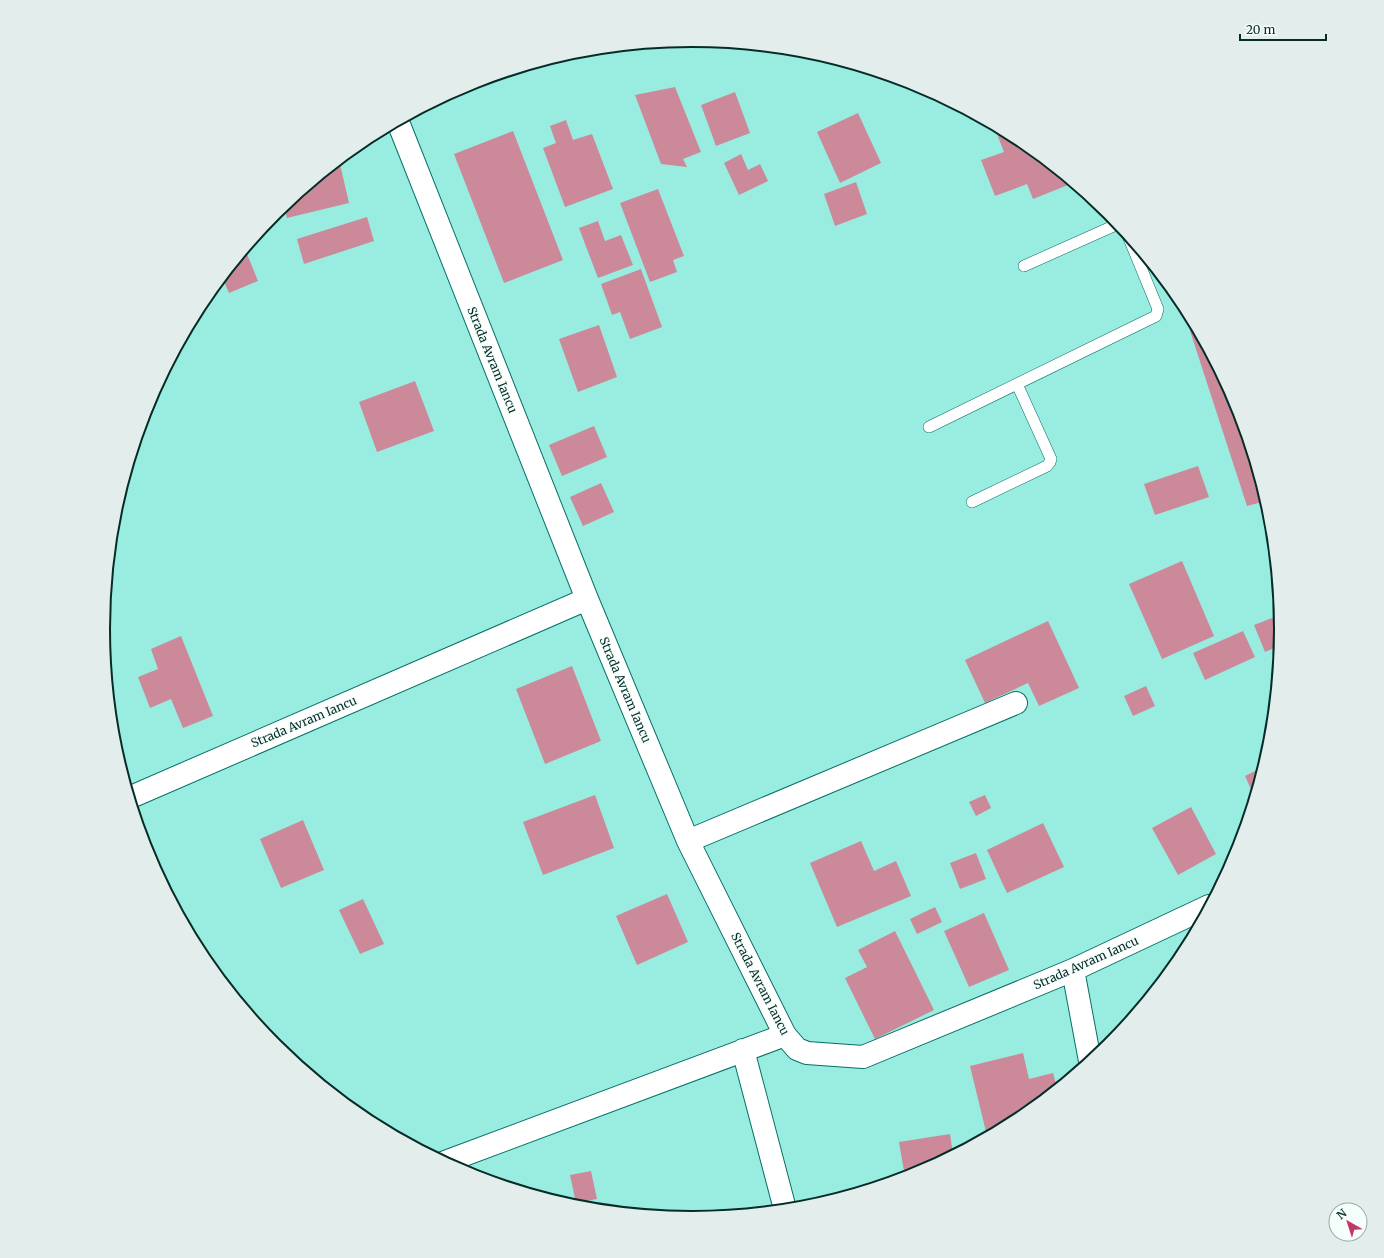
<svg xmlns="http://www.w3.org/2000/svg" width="1384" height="1258" font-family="Merriweather,serif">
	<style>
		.building { fill: #cc8999 }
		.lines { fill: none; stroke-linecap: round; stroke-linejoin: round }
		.service-casing { stroke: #076f65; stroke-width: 12 }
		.minor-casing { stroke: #076f65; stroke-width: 24 }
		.service { stroke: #fff; stroke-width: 11 }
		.minor { stroke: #fff; stroke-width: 22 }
		.labels { text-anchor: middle; stroke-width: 3.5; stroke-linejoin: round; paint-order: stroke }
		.street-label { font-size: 12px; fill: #062c28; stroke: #f6fefc }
		.rim { fill: none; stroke: #062c28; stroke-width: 2 }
	</style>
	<rect width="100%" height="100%" fill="#98ede0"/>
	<path class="building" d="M675 87 701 152 683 159 687 167 661 164 635 95Z
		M735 92 750 133 716 146 701 105Z
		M858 113 881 163 840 183 817 132Z
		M566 120 573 140 592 134 613 189 565 207 543 148 556 143 550 126Z
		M513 131 563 260 504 283 454 154Z
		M1005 131 1019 139 1073 183 1033 199 1027 184 995 196 981 160 1004 152 997 134Z
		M741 154 748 170 760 164 768 181 739 195 724 163Z
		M339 160 349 203 287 218 284 206Z
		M856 182 867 214 835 226 824 194Z
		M658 189 684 256 673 260 677 272 650 282 620 203Z
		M274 215 276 221 266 224Z
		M367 217 374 241 304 264 297 239Z
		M598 221 605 241 621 235 633 265 598 278 579 228Z
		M245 249 258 281 229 293 222 277Z
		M641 269 662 327 630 339 620 312 612 315 601 284Z
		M1180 300 1236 404 1266 501 1247 506Z
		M599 325 617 377 578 392 559 339Z
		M415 381 434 431 377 452 359 402Z
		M594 426 607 457 562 476 549 445Z
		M1198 466 1209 497 1155 515 1144 484Z
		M601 483 614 512 583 526 570 497Z
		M1182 561 1214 636 1162 659 1129 584Z
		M1280 615 1281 629 1279 646 1265 652 1254 625Z
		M1048 621 1079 688 1039 706 1028 683 985 703 965 660Z
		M1243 631 1255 657 1205 680 1193 653Z
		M181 636 213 716 183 728 171 699 150 708 138 677 158 669 151 649Z
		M572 666 601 741 545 764 516 689Z
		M1146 686 1155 706 1133 716 1124 696Z
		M1263 767 1261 773 1254 796 1245 776Z
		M595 795 614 848 543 875 523 822Z
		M985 795 991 808 976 816 969 802Z
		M1191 807 1216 854 1178 875 1152 828Z
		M303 820 324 870 281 888 260 839Z
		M1043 823 1064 867 1007 893 987 850Z
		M861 841 874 871 896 861 911 896 837 927 810 863Z
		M976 853 986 879 960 889 950 863Z
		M667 894 688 942 637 965 616 916Z
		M363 899 384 944 360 954 339 910Z
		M935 907 942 922 917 934 910 919Z
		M984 913 1009 970 969 987 944 931Z
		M895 931 934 1010 875 1039 845 978 867 967 858 950Z
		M1023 1053 1029 1079 1053 1073 1057 1088 1019 1119 987 1136 970 1066Z
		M950 1134 953 1154 917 1173 905 1177 899 1142Z
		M591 1171 597 1199 576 1203 570 1175Z"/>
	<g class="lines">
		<defs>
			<path id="service" d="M1024 266 1118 224
				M929 427 1156 316 1158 309 1128 236
				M972 502 1047 466 1050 462 1051 459 1017 384"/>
			<path id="minor" d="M398 122 587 599 688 841 785 1035 797 1049 807 1053 863 1057 1073 970 1209 906
				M131 797 587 599
				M688 841 1016 703
				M1073 970 1090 1061
				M743 1050 785 1209
				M445 1162 785 1035"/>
		</defs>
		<use href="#service" class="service-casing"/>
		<use href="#minor" class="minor-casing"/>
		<use href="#service" class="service"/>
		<use href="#minor" class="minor"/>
	</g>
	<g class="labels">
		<g class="street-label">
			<text transform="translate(492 360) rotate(68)" y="4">Strada Avram Iancu</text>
			<text transform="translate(625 690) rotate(67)" y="4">Strada Avram Iancu</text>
			<text transform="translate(304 722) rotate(-23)" y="4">Strada Avram Iancu</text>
			<text transform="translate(1086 963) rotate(-24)" y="4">Strada Avram Iancu</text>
			<text transform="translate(760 984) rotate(63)" y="4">Strada Avram Iancu</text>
		</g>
	</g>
	<path d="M0 0H1384V1258H0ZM110 629a582 582 0 1 1 1164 0a582 582 0 1 1-1164 0Z" fill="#e3edeb" fill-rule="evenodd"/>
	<path class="rim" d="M110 629a582 582 0 1 1 1164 0a582 582 0 1 1-1164 0Z"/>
	<g transform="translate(1348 1222) rotate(321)"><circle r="19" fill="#f6fefc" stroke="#96aaa7"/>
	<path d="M0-3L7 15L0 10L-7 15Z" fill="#c33669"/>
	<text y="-6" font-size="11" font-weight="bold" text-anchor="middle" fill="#062c28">N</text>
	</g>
	<path d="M1240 34v6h86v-6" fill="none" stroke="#062c28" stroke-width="2"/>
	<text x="1246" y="34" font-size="12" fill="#062c28" stroke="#f6fefc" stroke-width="3" paint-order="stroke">20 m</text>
</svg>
